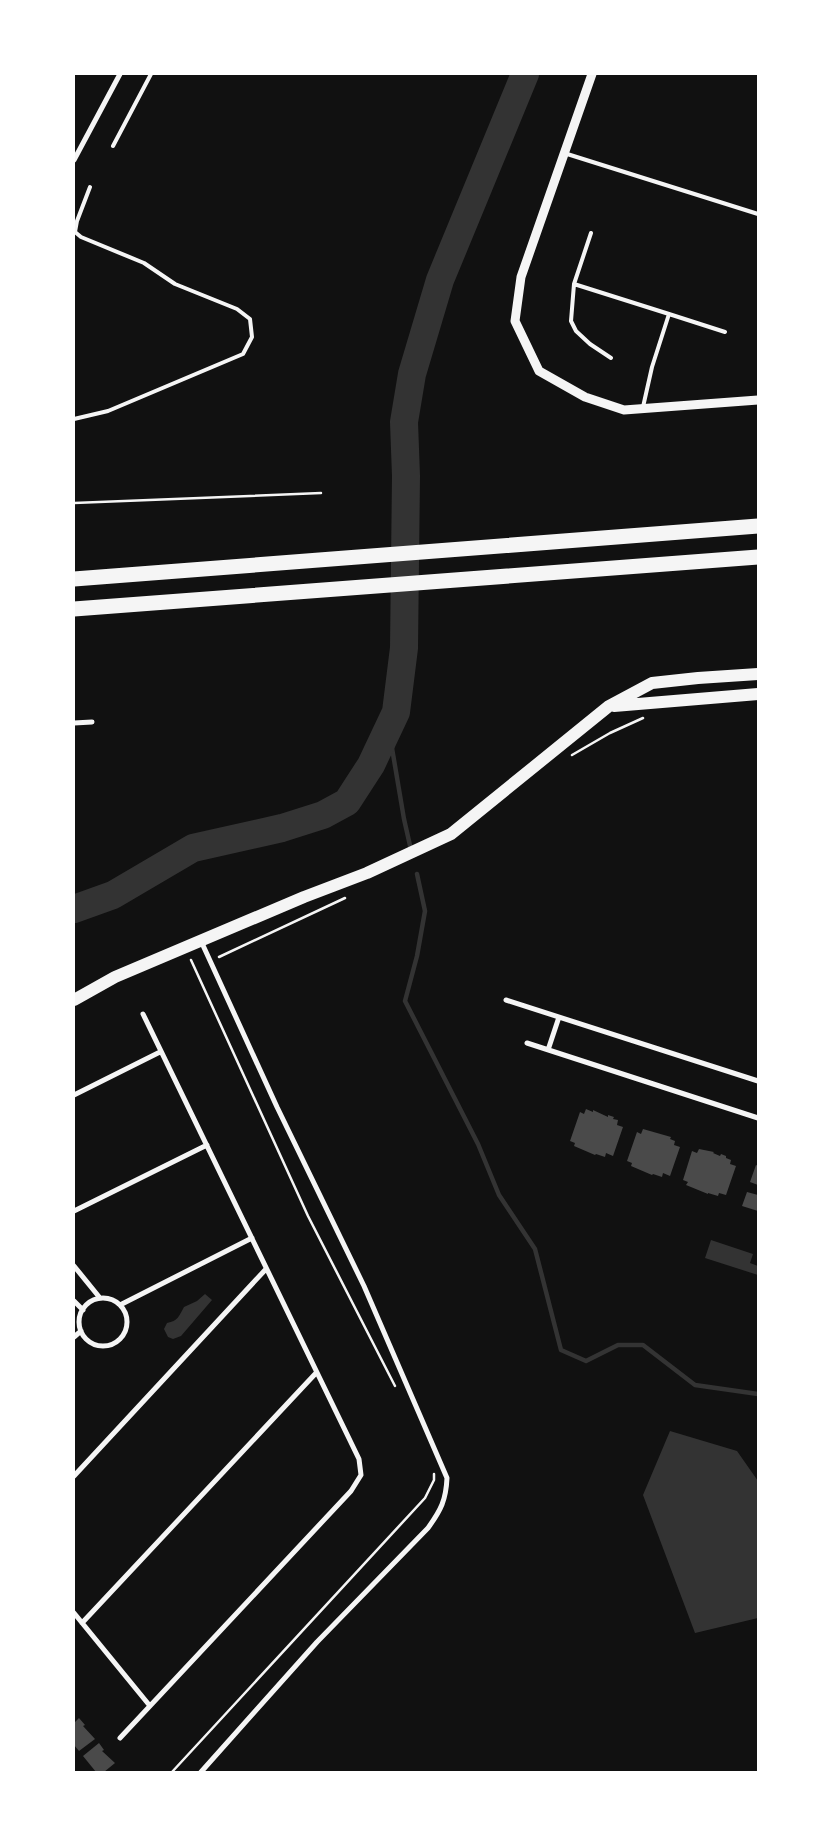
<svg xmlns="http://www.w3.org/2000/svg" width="832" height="1846" font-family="'Noto Sans',sans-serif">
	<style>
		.water { fill: #333 }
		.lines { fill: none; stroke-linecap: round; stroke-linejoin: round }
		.stream { stroke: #333; stroke-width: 4.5 }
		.river { stroke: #333; stroke-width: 28 }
		.building { fill: #4a4a4a }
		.path { stroke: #f5f5f5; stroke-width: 2.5 }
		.service { stroke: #f5f5f5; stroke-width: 4 }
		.minor { stroke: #f5f5f5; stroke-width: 5 }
		.tertiary { stroke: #f5f5f5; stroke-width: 9 }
		.primary { stroke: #f5f5f5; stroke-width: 12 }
		.motorway { stroke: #f5f5f5; stroke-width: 15 }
	</style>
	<rect width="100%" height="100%" fill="#111"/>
	<path class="water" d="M711 1240 753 1254 750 1263 758 1266V1275L705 1258Z
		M205 1294 212 1300 181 1336 173 1339 168 1337 164 1329 167 1323C178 1321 179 1316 184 1307L197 1301Z
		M670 1431 737 1451 758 1481V1618L695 1633 643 1495Z"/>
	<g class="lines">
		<path class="stream" d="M396 712 392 748 404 819 411 850
			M417 874 425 911 417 956 405 1001 478 1144 499 1195 535 1249 561 1350 586 1361 618 1345H643L695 1385 758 1394"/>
		<path class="river" d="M74 909 113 895 193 848 282 828 323 815 347 802 371 765 396 712 404 648 406 476 404 422 412 374 440 280 525 74"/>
	</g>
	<path class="building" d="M586 1109 593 1112V1110L608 1117V1115L614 1117 613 1119 618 1120 617 1125 623 1127 613 1156 606 1153 605 1157 596 1154 595 1155 574 1146 575 1143 570 1141 580 1112 584 1114Z
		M643 1129 671 1137 670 1139 675 1141 674 1145 680 1147 670 1176 663 1173 662 1177 653 1174 652 1175 631 1166 632 1163 627 1161 637 1132 641 1134Z
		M699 1149 714 1152 713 1153 720 1156 721 1154 726 1156V1158L731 1160 730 1164 736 1166 726 1195 719 1193 718 1196 708 1193V1194L686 1185 688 1182 683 1180 692 1151 697 1153Z
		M756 1165 758 1166V1185L750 1182Z
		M747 1192 758 1195V1211L742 1206Z
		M79 1718 85 1725 83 1726 95 1739 79 1751 74 1745V1723Z
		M99 1743 104 1750 102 1751 115 1763 104 1772H96L83 1756Z"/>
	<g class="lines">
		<path class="path" d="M74 503 321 493
			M572 755 610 733 643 718
			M219 957 345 898
			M191 960 308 1216 395 1386
			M172 1772 425 1498 434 1480V1474"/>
		<path class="service" d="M113 146 151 74
			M564 153 758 214
			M591 233 574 284 571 321 576 331 590 344 611 358
			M574 284 669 314 652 367 643 407
			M669 314 725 332
			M74 419 108 411 243 354 252 337 250 319 237 309 175 284 144 263 81 237 75 232 77 221 90 187"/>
		<path class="minor" d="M74 160 120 74
			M74 723 92 722
			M201 941 277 1107 364 1286 447 1478C446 1500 441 1510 428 1528L317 1642 201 1772
			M506 1000 758 1081
			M527 1043 758 1118
			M548 1050 559 1017
			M74 1095 160 1052
			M74 1211 207 1145
			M74 1266 100 1298
			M79 1322a24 24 0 1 1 48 0a24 24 0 1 1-48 0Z
			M74 1301 83 1310
			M120 1305 252 1238
			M74 1337 81 1331
			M74 1476 266 1269
			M74 1613 150 1706
			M82 1623 316 1373
			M120 1738 351 1491 361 1475 359 1459 143 1014"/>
		<path class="tertiary" d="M592 74 521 277 515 321 539 371 585 397 624 410 758 400"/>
		<path class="primary" d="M614 706 758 694
			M74 1000 115 977 304 897 367 873 451 834 609 706 652 683 698 678 758 674"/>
		<path class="motorway" d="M74 579 758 526
			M74 609 758 557"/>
	</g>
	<rect width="832" height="1846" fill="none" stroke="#ffffff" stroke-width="150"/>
</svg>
